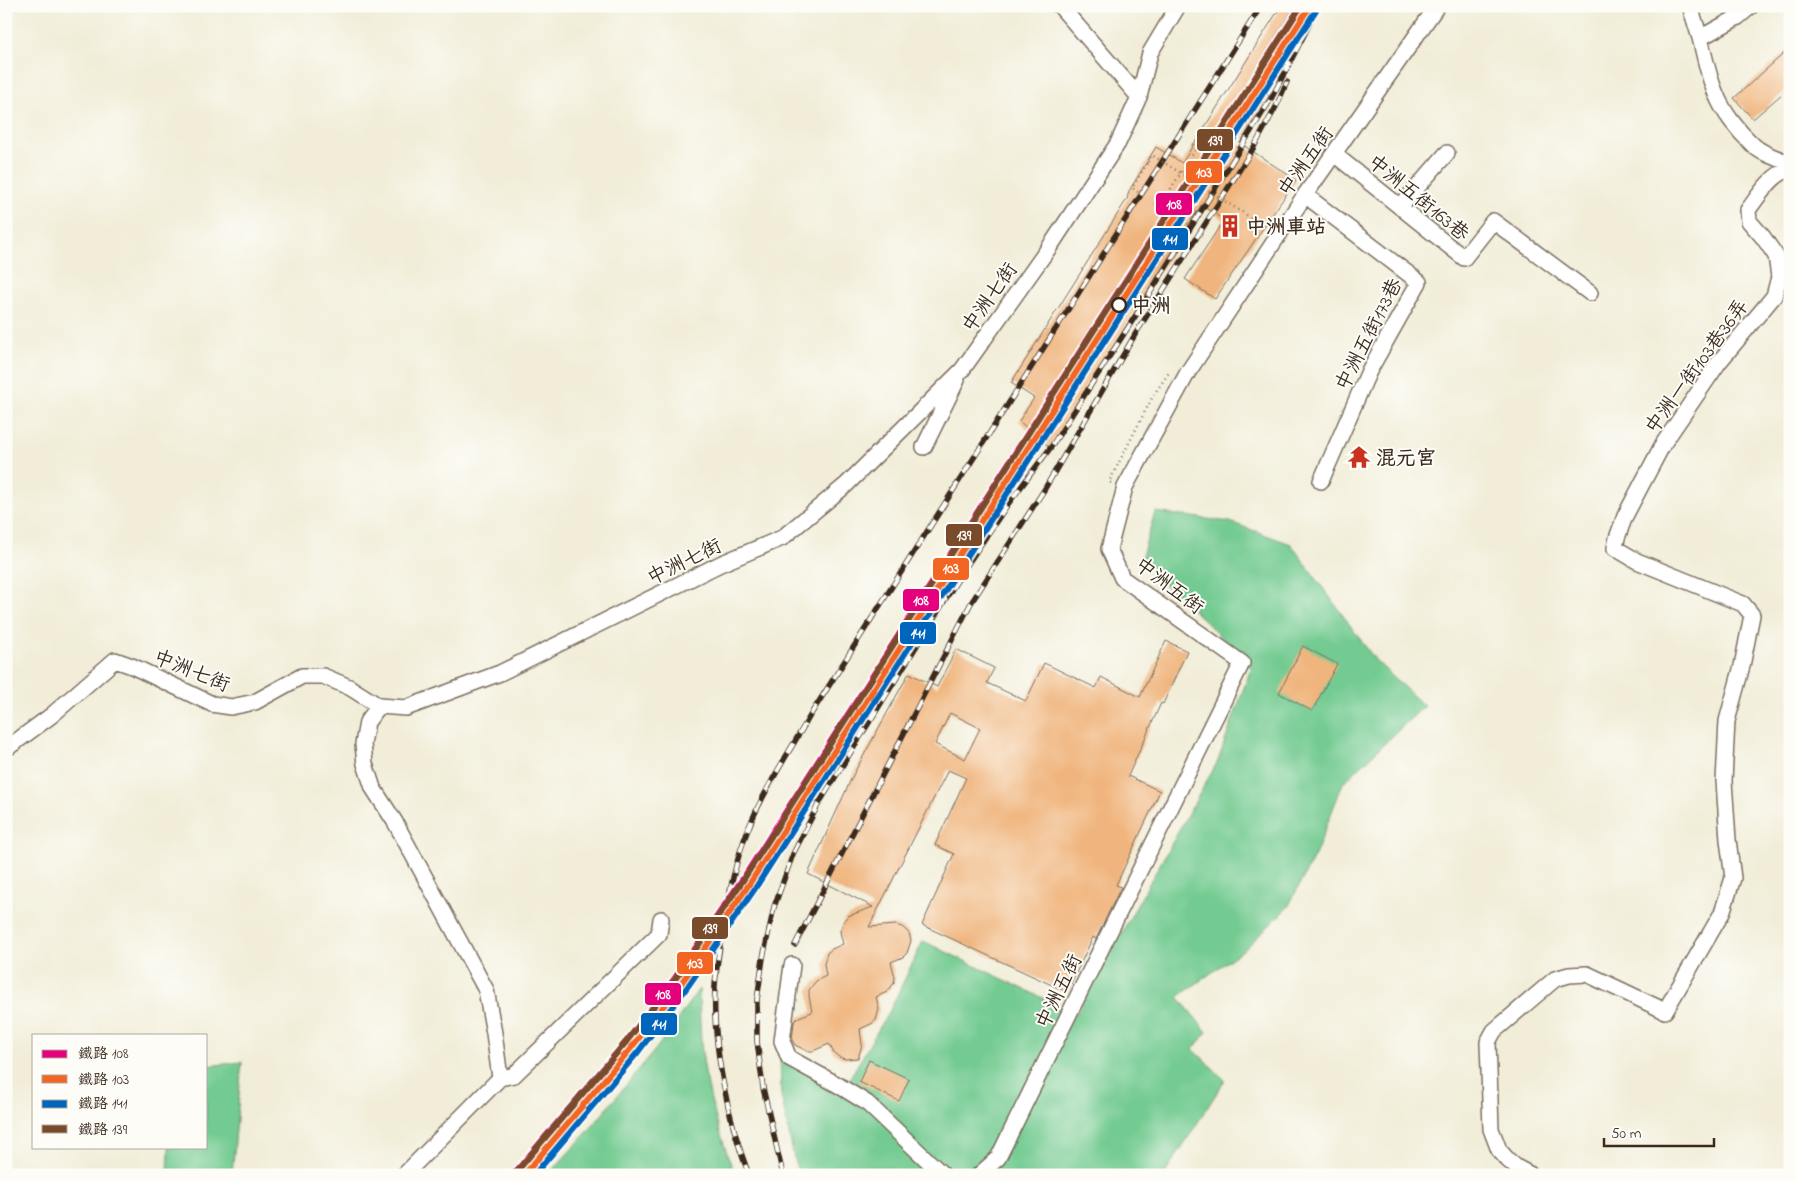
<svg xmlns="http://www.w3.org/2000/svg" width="1796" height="1181" font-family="'Indie Flower','LXGW WenKai TC',sans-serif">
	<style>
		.green { fill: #73cb91; stroke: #577a58 }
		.building { fill: #f0b57e; fill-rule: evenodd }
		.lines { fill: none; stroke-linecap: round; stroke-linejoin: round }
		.minor-casing { stroke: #7b6e5f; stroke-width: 18 }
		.path { stroke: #7b6e5f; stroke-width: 2.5; stroke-dasharray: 1 4; stroke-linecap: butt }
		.minor { stroke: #fff; stroke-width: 15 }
		.rail-casing { stroke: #3b2a1e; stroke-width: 5.5 }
		.rail { stroke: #fdfcf7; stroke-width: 4; stroke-dasharray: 11; stroke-linecap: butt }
		.path-bridge { stroke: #7b6e5f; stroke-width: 2.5; stroke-dasharray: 1 4; stroke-linecap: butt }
		.rail-1-casing { stroke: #fdfcf7; stroke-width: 10 }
		.rail-2-casing { stroke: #fdfcf7; stroke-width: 10 }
		.rail-3-casing { stroke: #fdfcf7; stroke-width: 10 }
		.rail-4-casing { stroke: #fdfcf7; stroke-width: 10 }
		.rail-1 { stroke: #e5007d; stroke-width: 6 }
		.rail-2 { stroke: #f26522; stroke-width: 6 }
		.rail-3 { stroke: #0065bd; stroke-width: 6 }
		.rail-4 { stroke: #7a4b2a; stroke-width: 6 }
		.stop-dot { fill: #fdfcf7; stroke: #3b2a1e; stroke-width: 2.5 }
		.labels { text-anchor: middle; stroke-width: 4; stroke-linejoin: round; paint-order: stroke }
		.street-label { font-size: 20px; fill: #3b2a1e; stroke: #fdfcf7 }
		.poi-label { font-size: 20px; font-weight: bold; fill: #3b2a1e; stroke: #fdfcf7; text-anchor: start }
		.stop-label { font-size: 20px; font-weight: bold; fill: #3b2a1e; stroke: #fdfcf7; text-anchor: start }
		.line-badge { stroke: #fdfcf7; stroke-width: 2 }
		.badge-label { font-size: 14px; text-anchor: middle; font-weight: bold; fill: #fff }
	</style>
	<rect width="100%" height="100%" fill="#fdfcf7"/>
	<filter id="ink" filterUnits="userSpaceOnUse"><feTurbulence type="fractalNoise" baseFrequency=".02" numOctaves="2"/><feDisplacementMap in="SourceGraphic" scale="10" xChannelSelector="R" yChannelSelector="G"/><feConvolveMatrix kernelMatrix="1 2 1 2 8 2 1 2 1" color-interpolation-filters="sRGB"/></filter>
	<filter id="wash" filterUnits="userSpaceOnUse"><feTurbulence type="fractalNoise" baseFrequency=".0096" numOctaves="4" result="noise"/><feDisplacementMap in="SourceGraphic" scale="20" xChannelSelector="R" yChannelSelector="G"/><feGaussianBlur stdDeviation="1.12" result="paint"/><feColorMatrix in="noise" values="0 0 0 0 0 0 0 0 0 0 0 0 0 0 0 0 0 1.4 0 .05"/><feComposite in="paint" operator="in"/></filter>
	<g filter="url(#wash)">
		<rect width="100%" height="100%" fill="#f1edd8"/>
		<path class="green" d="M1155 512 1230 522 1291 544 1376 661 1424 706 1343 783 1316 853 1288 907 1247 947 1178 997 1207 1032 1193 1049 1225 1080 1164 1175H800L795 1163 781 1095 780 1047 848 1081 890 1010 923 941 1076 1014 1218 761 1251 668 1205 621 1163 583 1141 559Z
			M699 989C700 1021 700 1054 708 1086 714 1116 724 1146 735 1175H548L591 1128 659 1045Z
			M242 1062 232 1175H168L169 1147H206V1066Z"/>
		<g id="blocks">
			<path class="building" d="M1281 6H1295L1249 79 1269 96 1240 143 1296 180 1215 299 1185 279 1224 220 1201 205 1063 428 1049 447 1019 421 1034 398 1011 383 1127 199 1129 191 1156 147 1182 163Z
				M1790 48V87L1753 119 1734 98Z
				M1166 641 1187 651 1163 704 1161 703 1128 776 1160 791 1116 885 1121 887 1096 939 1093 937 1067 992 922 925 954 854 935 845 966 778 948 770 869 927 896 925 902 927 909 933 911 941 907 953 903 957 891 962 895 977 894 983 887 992 876 997 879 1009 876 1020 871 1024 860 1029 862 1045 858 1058 845 1059 839 1057 834 1053 829 1044 813 1051H807L795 1045 792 1040 794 1022 799 1017 812 1012 809 996V990L816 981 826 976 824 964 827 953 832 949 843 944 840 932 844 920 848 916 873 907 808 874 853 775 909 673 937 687 956 649 994 668 987 683 1026 701 1044 663 1096 688 1101 677 1140 697ZM950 713 980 728 965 759 935 744Z
				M1303 646 1337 664 1312 711 1279 693Z
				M869 1060 909 1079 899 1101 859 1082Z"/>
		</g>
	</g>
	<g filter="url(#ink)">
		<use href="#blocks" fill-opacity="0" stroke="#7b6e5f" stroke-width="1"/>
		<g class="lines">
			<defs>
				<path id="minor" d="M1060 6 1139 97
					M1690 6 1700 38 1738 17 1751 6
					M1700 38C1705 57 1708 76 1716 94 1723 112 1738 131 1752 144 1759 152 1779 160 1790 162
					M1334 154 1464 258 1493 221 1590 293
					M1305 195 1419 282 1369 371 1321 481
					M1400 207 1447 153
					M924 447 957 380
					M379 706 367 722 363 744 365 764 373 788 395 822 486 990 494 1033 500 1078 404 1175
					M6 749 52 715 115 660 132 666 212 704 231 707 255 702 302 676H323L349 687 379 706 406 708 500 673 720 564 782 538 846 485 962 370 1053 242 1118 143 1139 97 1150 53 1178 6
					M792 965 782 1041 789 1058 838 1085 867 1103 943 1175
					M500 1078 514 1075 659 934 661 919
					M979 1175 998 1158 1242 663 1122 578 1109 549 1125 487 1188 372 1305 195 1437 6
					M1531 1175 1516 1167 1508 1160 1499 1150 1491 1129 1488 1042 1494 1031 1555 979 1569 975 1587 974 1665 1011 1722 913 1733 878 1728 840 1724 781 1727 721 1742 666 1752 615 1743 604 1637 561 1615 548 1617 538 1625 516 1663 444 1719 362 1774 296 1779 277 1776 256 1763 237 1749 221 1748 210C1757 198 1774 171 1790 170"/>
			</defs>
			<use href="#minor" class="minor-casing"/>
			<path class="path" d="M1192 144 1203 151
				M1216 159 1225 165
				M1138 192 1132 188 1148 162
				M1155 203 1165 210
				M1160 206 1197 147
				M1242 212 1267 228
				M1179 218 1188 224
				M1184 221 1221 162
				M1111 483 1109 482 1153 396 1170 371"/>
			<use href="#minor" class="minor"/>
			<defs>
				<path id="rail" d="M795 945 971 603 1044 490 1136 333 1254 147 1277 105 1287 82
					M749 1175C728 1120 712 1045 715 986 717 959 722 933 727 907 732 878 740 847 752 820 768 783 791 749 811 714L1261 6
					M783 1175 763 1088 757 1041V1000L763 958 774 907 793 854 818 805 963 571 1008 504 1051 447 1140 309 1271 99 1319 6"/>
			</defs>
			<use href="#rail" class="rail-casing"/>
			<use href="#rail" class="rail"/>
			<path class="path-bridge" d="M1148 162 1152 155 1242 212"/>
			<defs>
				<path id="rail-1" d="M513 1175 626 1042 675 978 744 877 1301 6"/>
				<path id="rail-2" d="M524 1175 632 1047 682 982 750 883 1310 6"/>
				<path id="rail-3" d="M534 1175 638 1052 688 986 756 887 1316 10"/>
				<path id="rail-4" d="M518 1170 626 1042 676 978 744 879 1301 6"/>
			</defs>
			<use href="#rail-1" class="rail-1-casing"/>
			<use href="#rail-2" class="rail-2-casing"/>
			<use href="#rail-3" class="rail-3-casing"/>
			<use href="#rail-4" class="rail-4-casing"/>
			<use href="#rail-1" class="rail-1"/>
			<use href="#rail-2" class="rail-2"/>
			<use href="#rail-3" class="rail-3"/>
			<use href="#rail-4" class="rail-4"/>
		</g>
	</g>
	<defs>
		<symbol id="building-bare" viewBox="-9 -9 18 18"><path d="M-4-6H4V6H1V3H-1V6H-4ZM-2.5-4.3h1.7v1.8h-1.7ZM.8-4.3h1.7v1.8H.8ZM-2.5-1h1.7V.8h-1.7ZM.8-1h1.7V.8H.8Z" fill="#c8321e" stroke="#fdfcf7" stroke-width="2.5" paint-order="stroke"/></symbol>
		<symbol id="temple-bare" viewBox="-9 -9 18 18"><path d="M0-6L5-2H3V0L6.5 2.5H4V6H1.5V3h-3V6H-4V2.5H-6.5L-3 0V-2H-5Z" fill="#c8321e" stroke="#fdfcf7" stroke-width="2.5" paint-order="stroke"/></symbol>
	</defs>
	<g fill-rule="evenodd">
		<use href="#building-bare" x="1214" y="210" width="32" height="32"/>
		<use href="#temple-bare" x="1343" y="441" width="32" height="32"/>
	</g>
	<circle class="stop-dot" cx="1119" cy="305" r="7"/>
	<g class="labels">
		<g class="street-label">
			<text transform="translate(1305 161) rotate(-55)" y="7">中洲五街</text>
			<text transform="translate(1419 197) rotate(39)" y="7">中洲五街163巷</text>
			<text transform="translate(989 297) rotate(-55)" y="7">中洲七街</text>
			<text transform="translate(1368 334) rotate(-63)" y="7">中洲五街173巷</text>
			<text transform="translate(1696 366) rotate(-54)" y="7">中洲一街103巷36弄</text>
			<text transform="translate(684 561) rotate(-26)" y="7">中洲七街</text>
			<text transform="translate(1170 585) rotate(37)" y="7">中洲五街</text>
			<text transform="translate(192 670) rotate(22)" y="7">中洲七街</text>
			<text transform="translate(1058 991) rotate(-64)" y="7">中洲五街</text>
		</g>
		<g class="poi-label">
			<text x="1246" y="233">中洲車站</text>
			<text x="1376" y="464">混元宮</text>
		</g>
		<g class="stop-label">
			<text x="1131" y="312">中洲</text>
		</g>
	</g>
	<g class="line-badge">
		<rect x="1196" y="128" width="38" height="24" rx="5" fill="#7a4b2a"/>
		<rect x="1185" y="160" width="38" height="24" rx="5" fill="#f26522"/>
		<rect x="1155" y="192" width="38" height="24" rx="5" fill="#e5007d"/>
		<rect x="1151" y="227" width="38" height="24" rx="5" fill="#0065bd"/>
		<rect x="945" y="523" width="38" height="24" rx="5" fill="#7a4b2a"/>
		<rect x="932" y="557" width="38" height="24" rx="5" fill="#f26522"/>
		<rect x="902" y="588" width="38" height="24" rx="5" fill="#e5007d"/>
		<rect x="899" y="621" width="38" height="24" rx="5" fill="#0065bd"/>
		<rect x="691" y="916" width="38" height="24" rx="5" fill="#7a4b2a"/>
		<rect x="676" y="951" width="38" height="24" rx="5" fill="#f26522"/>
		<rect x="644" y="982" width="38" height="24" rx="5" fill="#e5007d"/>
		<rect x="640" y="1012" width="38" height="24" rx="5" fill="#0065bd"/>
	</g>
	<g class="badge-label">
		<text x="1215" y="145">139</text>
		<text x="1204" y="177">103</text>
		<text x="1174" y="209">108</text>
		<text x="1170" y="244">141</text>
		<text x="964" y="540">139</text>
		<text x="951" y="573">103</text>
		<text x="921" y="605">108</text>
		<text x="918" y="638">141</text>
		<text x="710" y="933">139</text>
		<text x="695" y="968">103</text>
		<text x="663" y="999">108</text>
		<text x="659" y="1029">141</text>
	</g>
	<rect width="1796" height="1181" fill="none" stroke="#fdfcf7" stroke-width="25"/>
	<rect x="32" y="1034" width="175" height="115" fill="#fdfcf7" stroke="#afa8a0"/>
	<rect x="42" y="1050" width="25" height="8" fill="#e5007d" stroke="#afa8a0"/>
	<text x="78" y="1058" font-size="15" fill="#3b2a1e">鐵路 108</text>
	<rect x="42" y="1075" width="25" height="8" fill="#f26522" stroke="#afa8a0"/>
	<text x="78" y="1084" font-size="15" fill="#3b2a1e">鐵路 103</text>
	<rect x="42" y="1100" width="25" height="8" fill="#0065bd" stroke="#afa8a0"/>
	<text x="78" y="1108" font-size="15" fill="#3b2a1e">鐵路 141</text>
	<rect x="42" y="1125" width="25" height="8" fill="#7a4b2a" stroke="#afa8a0"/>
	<text x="78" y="1134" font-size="15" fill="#3b2a1e">鐵路 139</text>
	<path d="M1604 1138v8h110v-8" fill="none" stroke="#3b2a1e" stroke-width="2.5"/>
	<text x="1611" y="1138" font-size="15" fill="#3b2a1e" stroke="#fdfcf7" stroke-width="4" paint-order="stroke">50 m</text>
</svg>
